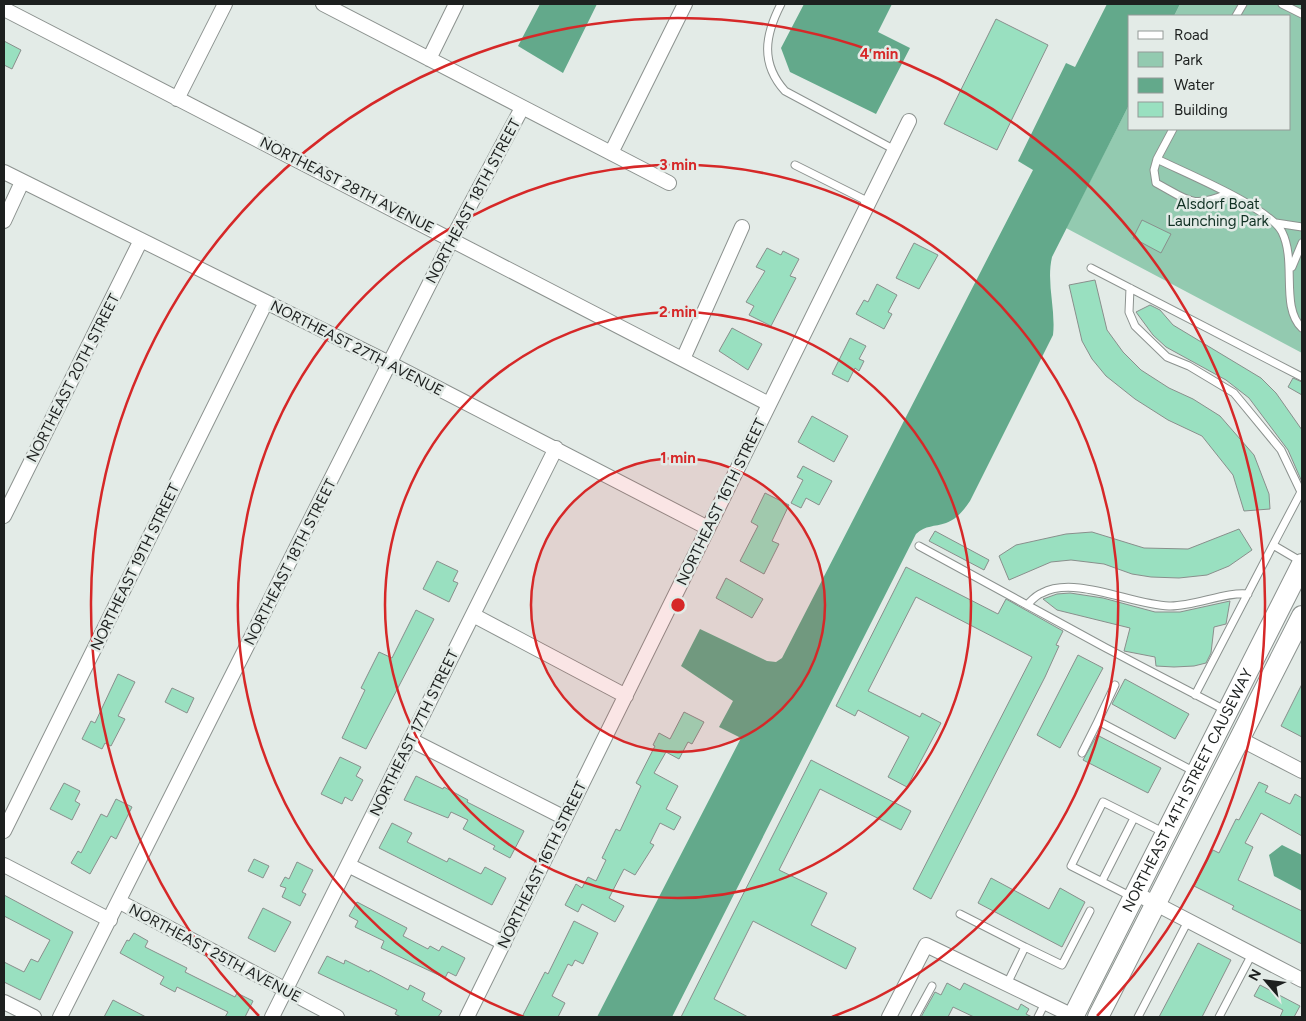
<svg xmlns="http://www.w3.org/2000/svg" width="1306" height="1021" font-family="Figtree,sans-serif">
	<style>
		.green { fill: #93cab0 }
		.water { fill: #63a98b }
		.building { fill: #99e0c0; stroke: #898f8c }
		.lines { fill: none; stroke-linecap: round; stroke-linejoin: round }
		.lane-casing { stroke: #8c928f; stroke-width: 9 }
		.street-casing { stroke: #8c928f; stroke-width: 16 }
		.secondary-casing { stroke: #8c928f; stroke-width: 22 }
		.lane { stroke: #fff; stroke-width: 7 }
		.street { stroke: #fff; stroke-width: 14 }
		.secondary { stroke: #fff; stroke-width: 20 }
		.ring { fill: none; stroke: #d62828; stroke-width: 2.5 }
		.labels { text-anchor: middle; stroke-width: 5; stroke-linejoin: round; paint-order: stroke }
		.street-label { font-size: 15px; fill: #1d201f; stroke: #e3ebe7 }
		.park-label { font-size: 15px; fill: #113124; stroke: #e3ebe7 }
		.centre { fill: #d62828; stroke: #e3ebe7; stroke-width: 2.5 }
		.ring-label { font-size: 15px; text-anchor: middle; font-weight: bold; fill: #d62828; stroke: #e3ebe7; stroke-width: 5; stroke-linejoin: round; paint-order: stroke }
	</style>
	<rect width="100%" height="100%" fill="#e3ebe7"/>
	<path class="green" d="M1180 4H1302V353L1066 228 1130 103V129H1290V16H1174Z"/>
	<path class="water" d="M540 4H597L563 73 518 46Z
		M804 4H892L878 32 910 48 876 114 790 72 781 48Z
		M1107 4H1180L1174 16H1130V103L1052 257C1046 283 1056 309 1053 335L970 501C964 510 957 519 946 523 934 527 926 525 916 534L672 1017H597L741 738 719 727 733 701 681 666 700 629 767 661 776 662 782 658 1033 170 1018 161 1066 63 1075 67Z
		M1282 845 1302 855V891L1274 876 1269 855Z"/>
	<path class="building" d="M996 19 1048 45 997 150 944 124Z
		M4 41 21 50 12 69 4 65Z
		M1142 220 1171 234 1161 253 1133 238Z
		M914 243 938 255 919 289 896 278Z
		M767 248 781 255 783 251 799 259 790 276 796 278 771 326 749 315 754 306 746 302 765 271 756 267Z
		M1095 280 1107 330 1123 352 1141 370 1169 388 1193 399 1220 416 1254 455 1269 494 1270 509 1244 511 1233 475 1202 436 1168 420 1135 399 1106 376 1092 359 1082 341 1069 285Z
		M877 284 897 295 888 312 892 314 884 329 856 314 864 300 868 302Z
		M1150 305 1160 310 1173 325 1261 378 1276 393 1302 430V482L1288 450 1249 398 1226 380 1166 347 1153 335 1136 312Z
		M732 328 762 344 748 370 719 351Z
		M850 338 866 346 859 359 864 361 859 371 855 368 848 382 832 374Z
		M1293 378 1302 382V395L1288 387Z
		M812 416 848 436 834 462 798 442Z
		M803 466 832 481 819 505 806 498 801 508 791 503 803 480 797 477Z
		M765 493 789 505 772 541 779 544 764 574 740 561 758 526 751 522Z
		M1239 529 1252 550 1229 566 1207 575 1179 578 1151 577 1132 574 1104 564 1071 560 1051 562 1009 580 999 556 1016 545 1066 534 1092 532 1144 548 1188 549Z
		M935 531 989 560 984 570 929 541Z
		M437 561 458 571 453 581 458 583 449 602 423 589Z
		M906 567 998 614 1006 599 1063 631 1056 645 1059 646 1045 677 931 899 913 889 1032 657 916 597 868 691 920 717 922 713 941 723 907 787 888 777 909 737 858 710 855 716 836 706Z
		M726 578 763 599 752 618 716 598Z
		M1070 593 1103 598 1155 612H1180L1230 601 1226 624 1214 627 1211 653 1206 663 1194 666 1174 667 1156 666 1155 657 1124 651 1130 628 1057 610 1043 599 1057 594Z
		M416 610 434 619 366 749 342 738 365 690 361 688 379 652 392 658Z
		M1078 655 1103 668 1060 748 1037 735Z
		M118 674 135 682 118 716 125 719 111 746 105 743 102 749 82 739 91 721 95 723Z
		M1125 679 1189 714 1175 739 1112 704Z
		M1302 684V737L1281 726Z
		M172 688 194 698 187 713 165 702Z
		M684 712 704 722 692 744 688 742 679 759 666 752 654 773 678 786 666 809 681 817 674 830 660 823 650 843 654 845 635 875 624 869 609 898 624 906 615 922 582 904 578 912 565 905 576 884 582 888 588 877 596 881 606 860 602 858 616 829 620 831 641 786 636 783 655 746 653 745 659 733 670 739Z
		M1097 735 1161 768 1148 793 1083 760Z
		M340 757 361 767 356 776 363 780 352 801 345 797 342 804 321 794Z
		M811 760 911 811 901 830 820 789 779 870 827 893 811 925 856 948 846 969 753 921 714 999 748 1017H681Z
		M416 776 443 789 444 787 468 800 467 802 524 831 510 858 493 849 495 846 463 829 468 820 451 812 448 818 404 800Z
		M1259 782 1268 786 1265 792 1290 804 1295 794 1302 798V836L1261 813 1245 843 1253 847 1238 880 1302 911V944L1232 909 1234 906 1194 886 1213 850 1219 853 1236 819 1239 820Z
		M64 783 80 791 75 801 80 804 72 820 50 809Z
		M116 799 132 807 116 839 111 836 90 874 71 863 78 851 81 853 101 814 107 817Z
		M392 823 412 833 407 842 447 862 449 858 481 874 485 867 506 878 492 905 379 848Z
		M254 859 269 866 263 878 248 871Z
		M297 862 313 870 302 892 306 894 300 906 282 897 286 888 280 886 285 877 289 879Z
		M991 878 1049 909 1060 888 1085 902 1062 947 978 903Z
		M4 895 73 932 40 1000 4 982V962L24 972 31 959 38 962 50 940 4 916Z
		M357 902 407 928 403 936 428 949 430 946 439 951 442 946 465 958 456 976 448 972 445 978 381 948 384 941 355 927 358 921 349 916Z
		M263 908 291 922 275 952 248 938Z
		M574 921 598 933 583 964 575 960 572 966 568 964 552 996 565 1003 558 1017H522L545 972 548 974Z
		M134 933 148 941 145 947 187 968 185 972 235 997 237 993 253 1001 245 1017H225L228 1012 177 987 175 992 160 984 164 977 120 953 127 940 129 941Z
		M1198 943 1231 960 1202 1017H1159Z
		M327 956 344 964 345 960 369 972 370 970 408 990 410 985 425 993 422 1000 442 1011 438 1017H401L395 1014 397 1010 318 973Z
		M947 983 960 990 964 983 1018 1010 1021 1004 1029 1009 1026 1014 1032 1017H974L953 1007 948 1017H921L935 992 941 995Z
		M1260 985 1300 1006 1294 1017H1280L1283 1010 1254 996Z
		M113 1000 146 1017H104Z"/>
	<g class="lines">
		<defs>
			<path id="lane" d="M781 4C765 35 760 63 785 91L895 150
				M1282 4 1302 14
				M1236 16 1243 4
				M1173 129 1157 159C1185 173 1269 207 1282 232 1297 262 1280 307 1302 328
				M1157 159 1154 170 1156 183C1188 200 1192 209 1227 194
				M795 165 869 202
				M1276 223 1302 227
				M1292 267 1302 243
				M1091 268 1302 377
				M1130 288 1129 312 1135 326 1167 357 1189 366 1234 393 1281 450 1301 492
				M1302 490 1273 545 1302 562
				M919 546 1106 648 1225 710
				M1027 605C1031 601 1036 595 1042 593 1075 575 1132 605 1169 606 1193 607 1227 591 1248 594
				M1195 695 1273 545
				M1098 721 1115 685
				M1082 753 1098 721 1195 772
				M1102 881 1134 818
				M1132 897 1071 866 1103 802 1163 832
				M960 914 1025 947 1007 984
				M1025 947 1062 965 1090 911
				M915 1017 932 986
				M1038 1017 1045 1003
				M1138 1017 1188 921
				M1219 1017 1252 954"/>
			<path id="street" d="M323 4 669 183
				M4 9 769 404
				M429 59 456 4
				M177 99 225 4
				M611 153 685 4
				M4 172 389 363 708 528
				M4 221 22 182
				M683 359 742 227
				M4 516 141 240
				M473 615 626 696
				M1240 739 1302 771
				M411 740 565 818
				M4 831 266 302
				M4 865 110 920
				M348 865 504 943
				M1135 893 1302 980
				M120 902 337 1017
				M4 1002 34 1017
				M60 1017 452 239 522 108
				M272 1017 556 448
				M467 1017 909 121
				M889 1017 926 945 1073 1016"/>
			<g id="secondary">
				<path id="s1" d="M1073 1017 1302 564"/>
				<path d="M1098 1017 1302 616"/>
			</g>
		</defs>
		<use href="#lane" class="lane-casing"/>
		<use href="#street" class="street-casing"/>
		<use href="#secondary" class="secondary-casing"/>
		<use href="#lane" class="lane"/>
		<use href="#street" class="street"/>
		<use href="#secondary" class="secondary"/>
	</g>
	<circle cx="678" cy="605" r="147" fill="#d62828" fill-opacity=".12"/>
	<g class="ring">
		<circle cx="678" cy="605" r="147"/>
		<circle cx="678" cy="605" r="293"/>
		<path d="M524 1017A440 440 0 1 1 832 1017"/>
		<path d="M259 1016A587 587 0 1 1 1097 1016"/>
	</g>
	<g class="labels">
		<g class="street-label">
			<text transform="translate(347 185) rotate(27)" y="5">NORTHEAST 28TH AVENUE</text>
			<text transform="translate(473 201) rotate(-62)" y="5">NORTHEAST 18TH STREET</text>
			<text transform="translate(357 348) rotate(27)" y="5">NORTHEAST 27TH AVENUE</text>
			<text transform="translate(73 378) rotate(-63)" y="5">NORTHEAST 20TH STREET</text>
			<text transform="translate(721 502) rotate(-64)" y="5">NORTHEAST 16TH STREET</text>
			<text transform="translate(290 562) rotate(-63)" y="5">NORTHEAST 18TH STREET</text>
			<text transform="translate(135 567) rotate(-64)" y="5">NORTHEAST 19TH STREET</text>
			<text transform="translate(414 733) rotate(-64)" y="5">NORTHEAST 17TH STREET</text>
			<text dy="5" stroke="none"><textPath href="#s1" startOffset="254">NORTHEAST 14TH STREET CAUSEWAY</textPath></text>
			<text transform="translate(542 865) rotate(-64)" y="5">NORTHEAST 16TH STREET</text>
			<text transform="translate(215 953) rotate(28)" y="5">NORTHEAST 25TH AVENUE</text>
		</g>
		<g class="park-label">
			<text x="1218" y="209">Alsdorf Boat<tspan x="1218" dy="17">Launching Park</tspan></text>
		</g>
	</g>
	<circle cx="678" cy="605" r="8" class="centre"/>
	<g class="ring-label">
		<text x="879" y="59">4 min</text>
		<text x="678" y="170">3 min</text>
		<text x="678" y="317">2 min</text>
		<text x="678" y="463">1 min</text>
	</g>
	<rect width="1306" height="1021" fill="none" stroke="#1d201f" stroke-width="10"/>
	<rect x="1128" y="15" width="162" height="115" fill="#e3ebe7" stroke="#949a97"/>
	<rect x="1138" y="31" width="25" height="8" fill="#ffffff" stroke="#949a97"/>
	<text x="1174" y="40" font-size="15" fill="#1d201f">Road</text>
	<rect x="1138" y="52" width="25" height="15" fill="#93cab0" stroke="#949a97"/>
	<text x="1174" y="65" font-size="15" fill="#1d201f">Park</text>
	<rect x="1138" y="78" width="25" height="15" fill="#63a98b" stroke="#949a97"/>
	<text x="1174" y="90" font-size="15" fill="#1d201f">Water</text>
	<rect x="1138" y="102" width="25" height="15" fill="#99e0c0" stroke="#949a97"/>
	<text x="1174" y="115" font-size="15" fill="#1d201f">Building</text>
	<g transform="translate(1266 981) rotate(298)" stroke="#e3ebe7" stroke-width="4" paint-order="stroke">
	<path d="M0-4L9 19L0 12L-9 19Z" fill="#1d201f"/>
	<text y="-8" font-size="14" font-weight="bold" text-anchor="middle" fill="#1d201f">N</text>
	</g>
</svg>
